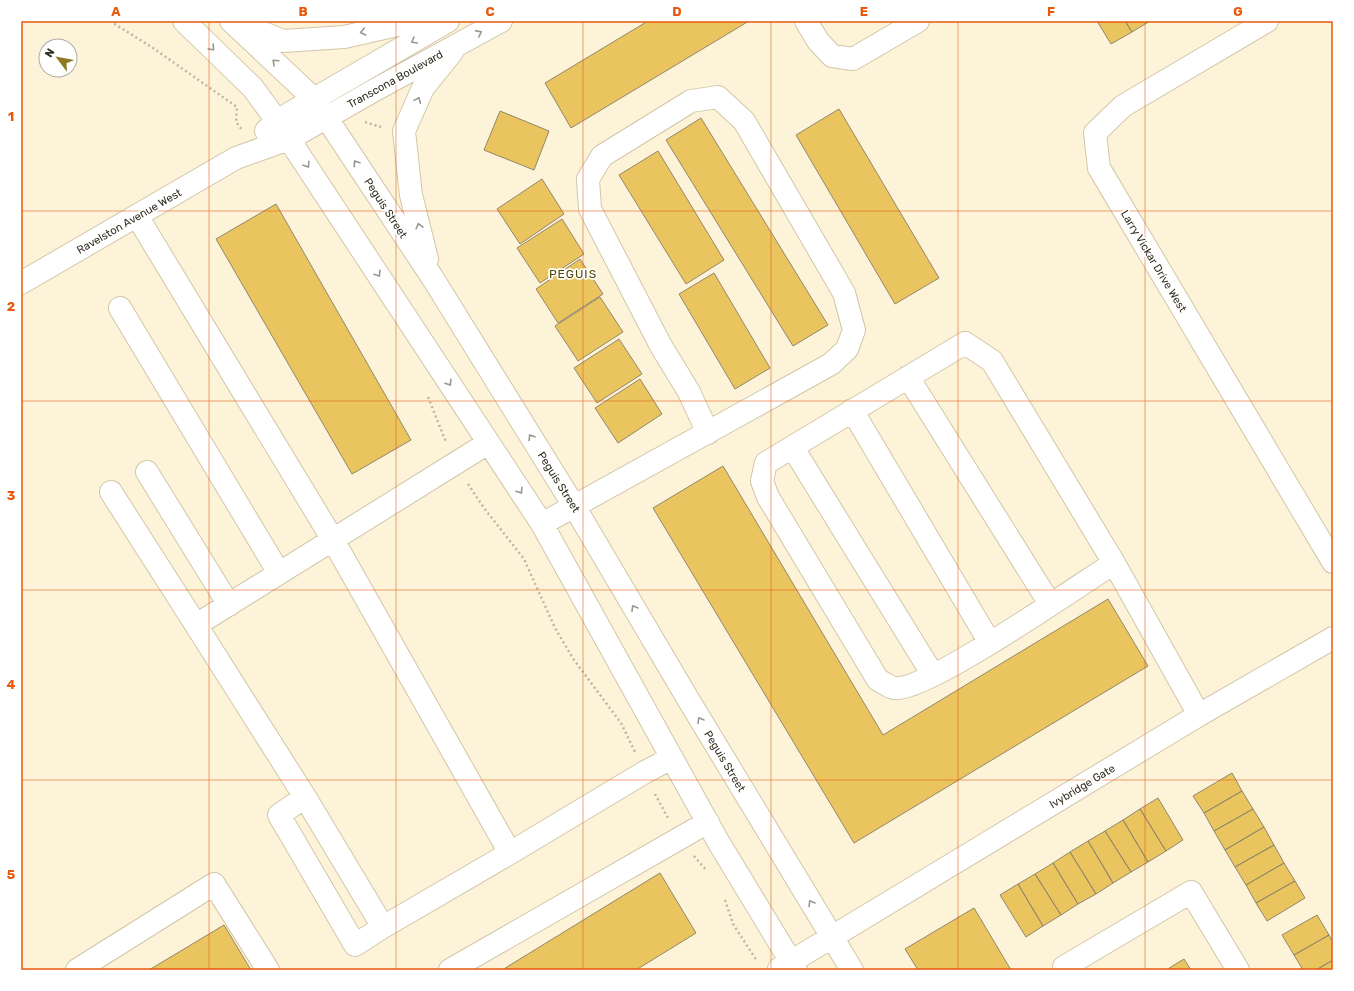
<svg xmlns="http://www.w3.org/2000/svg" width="1354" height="991" font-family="Rubik,sans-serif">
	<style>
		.building { fill: #e9c45f; stroke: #92876a }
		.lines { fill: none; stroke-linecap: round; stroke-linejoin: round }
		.minor-casing { stroke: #d2c6a7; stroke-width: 24 }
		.path { stroke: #beb6a0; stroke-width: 2.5; stroke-dasharray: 2 3; stroke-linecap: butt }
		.minor { stroke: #fff; stroke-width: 22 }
		.oneway { stroke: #989690 }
		.grid { fill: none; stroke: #e8590c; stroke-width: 1; stroke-opacity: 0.55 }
		.labels { text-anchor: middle; stroke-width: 3.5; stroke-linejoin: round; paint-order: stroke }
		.street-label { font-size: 11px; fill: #322e21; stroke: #fff }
		.neighbourhood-label { font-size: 12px; letter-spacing: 1px; fill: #534502; stroke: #fff }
		.neatline { fill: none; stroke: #e8590c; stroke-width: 1.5 }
		.grid-label { font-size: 13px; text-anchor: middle; font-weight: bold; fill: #e8590c }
	</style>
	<rect width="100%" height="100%" fill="#fdf3d9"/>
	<path class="building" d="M648 21H749L571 128 545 83Z
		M1097 21H1125L1132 32 1111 44Z
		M1125 21H1150L1132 32Z
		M839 109 939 278 895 304 796 135Z
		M500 111 549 131 534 170 484 150Z
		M701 118 828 325 793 346 666 140Z
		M658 151 724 260 686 284 619 175Z
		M542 179 564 214 520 244 497 209Z
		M276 204 411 440 352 474 216 239Z
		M562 219 584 254 540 283 517 248Z
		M580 259 603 294 558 323 536 289Z
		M714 273 770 368 735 389 679 294Z
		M600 297 623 332 578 361 555 326Z
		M619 339 642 374 597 403 574 368Z
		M640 379 662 414 618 443 595 408Z
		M723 466 883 735 1108 599 1148 666 854 843 653 508Z
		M1232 773 1242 791 1204 813 1193 796Z
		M1242 791 1253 809 1214 831 1204 813Z
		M1158 798 1183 840 1166 851 1140 809Z
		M1140 809 1166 851 1148 862 1123 820Z
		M1253 809 1264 827 1225 850 1214 831Z
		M1123 820 1148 862 1131 872 1105 831Z
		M1264 827 1274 845 1235 867 1225 850Z
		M1105 831 1131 872 1113 883 1088 841Z
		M1088 841 1113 883 1096 894 1070 852Z
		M1274 845 1284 863 1246 885 1235 867Z
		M1070 852 1096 894 1078 904 1053 863Z
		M1053 863 1078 904 1061 915 1035 874Z
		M1284 863 1295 881 1256 903 1246 885Z
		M660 873 696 933 636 970H502Z
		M1035 874 1061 915 1043 926 1018 884Z
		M1295 881 1305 898 1267 921 1256 903Z
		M1018 884 1043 926 1026 937 1000 895Z
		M974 908 1011 970H918L905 949Z
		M1317 915 1329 935 1294 955 1282 935Z
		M224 925 251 970H149Z
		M1329 935 1333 943V960L1316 970H1303L1294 955Z
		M1184 959 1191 970H1166Z
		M1333 960V970H1316Z"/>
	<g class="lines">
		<defs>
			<path id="minor" d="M184 21 253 88 277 121 542 524 719 843 796 970
				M231 21 314 99 432 277 574 506 688 699 852 970
				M806 21 818 41 832 56 853 59 918 21
				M1267 21 1123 106 1095 133 1099 168 1333 562
				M239 23 283 41 344 37 415 21
				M266 131 277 121 314 99 448 21
				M137 216 333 540 510 853 383 927 305 797 196 625
				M427 259 411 195 404 131 423 88 452 52
				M21 283 236 158 289 139 373 91 501 21
				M120 308 279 573
				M908 377 1050 604
				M852 410 990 643
				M793 448 933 675
				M147 472 229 605
				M111 492 196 625 488 443
				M542 524 831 364 847 349 854 330 844 293 744 121 718 97 691 101 602 156 588 179 590 209 661 346 689 392 708 433
				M1114 563C1081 584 924 693 894 688 889 687 883 682 878 680L768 497 762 481 766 463 965 343 992 361 1114 563 1199 715
				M305 797 279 815 355 945 383 927
				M510 853 645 772 672 758
				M779 969 1199 715 1333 638
				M77 970 214 884 268 970
				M450 970 708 822
				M1066 970 1064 967 1191 892 1238 970"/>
		</defs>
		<use href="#minor" class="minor-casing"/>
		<path class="path" d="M110 21 153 48 237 107 236 122 243 131
			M365 122 381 127
			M428 397 446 442
			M468 484 484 508 524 559 555 628 574 660 621 723 635 752
			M655 794 668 818
			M694 856 707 871
			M725 900 733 924 757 961"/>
		<use href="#minor" class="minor"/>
	</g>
	<defs><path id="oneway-chevron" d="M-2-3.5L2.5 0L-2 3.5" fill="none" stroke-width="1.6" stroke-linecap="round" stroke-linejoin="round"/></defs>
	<g class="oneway">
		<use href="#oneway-chevron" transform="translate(363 32) rotate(168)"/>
		<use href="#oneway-chevron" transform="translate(479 33) rotate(-28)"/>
		<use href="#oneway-chevron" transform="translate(414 41) rotate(150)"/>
		<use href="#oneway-chevron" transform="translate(212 48) rotate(45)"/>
		<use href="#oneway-chevron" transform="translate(275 62) rotate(-137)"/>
		<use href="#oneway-chevron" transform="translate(418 100) rotate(-66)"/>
		<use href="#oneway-chevron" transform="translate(356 163) rotate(-124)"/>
		<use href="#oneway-chevron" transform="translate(307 165) rotate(57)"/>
		<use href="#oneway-chevron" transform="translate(419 226) rotate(-104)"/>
		<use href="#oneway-chevron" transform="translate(378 274) rotate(57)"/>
		<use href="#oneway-chevron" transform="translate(449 383) rotate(57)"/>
		<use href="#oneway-chevron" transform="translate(531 437) rotate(-122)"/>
		<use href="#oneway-chevron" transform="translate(520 491) rotate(57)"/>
		<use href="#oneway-chevron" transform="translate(634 608) rotate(-120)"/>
		<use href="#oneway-chevron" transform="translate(700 720) rotate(-121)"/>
		<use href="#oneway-chevron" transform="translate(811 903) rotate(-121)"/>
	</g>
	<path class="grid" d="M209 21V970M396 21V970M583 21V970M771 21V970M958 21V970M1145 21V970M21 211H1333M21 401H1333M21 590H1333M21 780H1333"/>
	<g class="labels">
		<g class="street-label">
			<text transform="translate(395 79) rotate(-29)" y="4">Transcona Boulevard</text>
			<text transform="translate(386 208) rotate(57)" y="4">Peguis Street</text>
			<text transform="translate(129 221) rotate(-30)" y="4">Ravelston Avenue West</text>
			<text transform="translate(1154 261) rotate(59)" y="4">Larry Vickar Drive West</text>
			<text transform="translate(559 482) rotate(58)" y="4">Peguis Street</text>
			<text transform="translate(725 761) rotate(59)" y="4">Peguis Street</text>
			<text transform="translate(1082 786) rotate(-31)" y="4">Ivybridge Gate</text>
		</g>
		<g class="neighbourhood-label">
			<text x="573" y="278">PEGUIS</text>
		</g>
	</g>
	<rect width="1354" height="991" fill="none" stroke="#ffffff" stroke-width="44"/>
	<g transform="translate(58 58) rotate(302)"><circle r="19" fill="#ffffff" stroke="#adaba6"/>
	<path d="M0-3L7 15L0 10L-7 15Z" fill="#8d7a1f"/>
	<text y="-6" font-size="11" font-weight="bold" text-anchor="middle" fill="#322e21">N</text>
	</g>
	<rect x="22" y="22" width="1310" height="947" class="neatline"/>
	<g class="grid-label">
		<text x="116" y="16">A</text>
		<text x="303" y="16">B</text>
		<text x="490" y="16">C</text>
		<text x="677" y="16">D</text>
		<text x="864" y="16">E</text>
		<text x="1051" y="16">F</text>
		<text x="1238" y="16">G</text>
		<text x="11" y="121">1</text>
		<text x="11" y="311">2</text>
		<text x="11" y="500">3</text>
		<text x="11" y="689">4</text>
		<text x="11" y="879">5</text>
	</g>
</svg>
